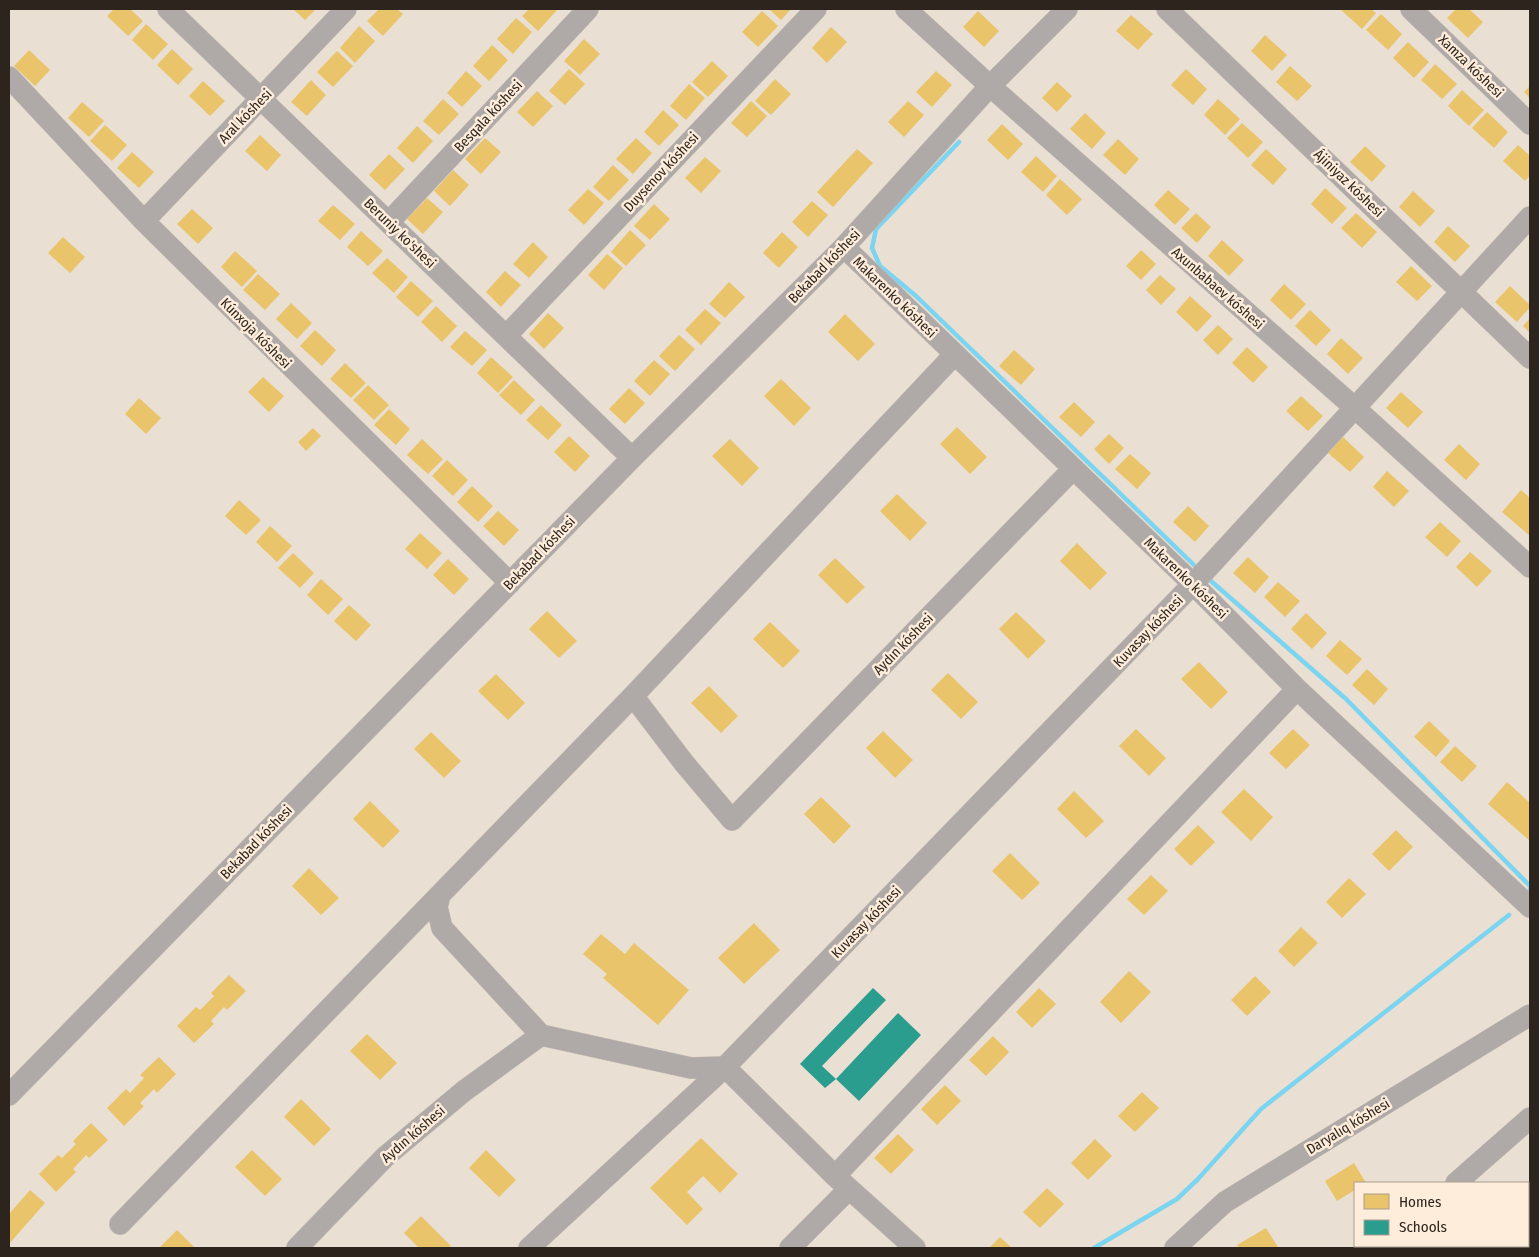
<svg xmlns="http://www.w3.org/2000/svg" width="1539" height="1257" font-family="'Fira Sans Condensed',sans-serif">
	<style>
		.homes { fill: #e9c46a }
		.schools { fill: #2a9d8f }
		.lines { fill: none; stroke-linecap: round; stroke-linejoin: round }
		.stream { stroke: #7bd4f0; stroke-width: 4.5 }
		.minor-casing { stroke: #c6beb4; stroke-width: 22 }
		.minor { stroke: #afa9a8; stroke-width: 21 }
		.labels { text-anchor: middle; stroke-width: 5; stroke-linejoin: round; paint-order: stroke }
		.street-label { font-size: 14px; fill: #2d251d; stroke: #feeddb }
	</style>
	<rect width="100%" height="100%" fill="#eadfd3"/>
	<path class="homes" d="M114 9H130L143 21 128 36 107 16Z
		M293 9H316L305 20Z
		M379 9H397L403 14 383 36 367 21Z
		M529 9H558L538 31 522 16Z
		M769 9H791L781 20Z
		M1340 9H1371L1376 13 1362 29Z
		M1456 9H1469L1483 22 1468 38 1447 18Z
		M762 11 778 26 758 47 742 32Z
		M978 11 999 31 984 47 963 27Z
		M1381 14 1402 34 1388 50 1366 30Z
		M1131 15 1153 34 1138 50 1116 31Z
		M516 18 532 32 513 54 497 39Z
		M146 24 168 44 153 60 132 40Z
		M359 26 375 41 355 63 340 48Z
		M831 27 847 42 827 63 812 48Z
		M1265 35 1287 55 1272 71 1251 51Z
		M584 39 600 54 580 75 564 61Z
		M1408 42 1429 62 1414 78 1393 58Z
		M492 45 508 60 489 81 473 66Z
		M172 49 193 69 178 85 157 65Z
		M29 50 50 70 35 86 14 66Z
		M337 51 353 66 333 87 317 72Z
		M712 61 728 76 708 97 692 82Z
		M1435 64 1457 84 1442 99 1421 80Z
		M1290 66 1312 86 1297 101 1276 82Z
		M569 69 585 84 565 105 549 91Z
		M1186 69 1207 89 1193 105 1171 85Z
		M466 71 482 86 462 107 447 93Z
		M936 71 952 85 932 107 916 92Z
		M775 79 791 94 771 115 755 101Z
		M311 80 326 95 307 116 291 102Z
		M203 81 225 101 210 116 189 96Z
		M1057 82 1072 96 1057 112 1042 98Z
		M689 84 705 98 686 120 670 106Z
		M1530 86V98L1524 92Z
		M1462 90 1484 110 1469 126 1448 106Z
		M537 91 553 106 533 127 517 112Z
		M443 99 459 114 439 135 423 121Z
		M1218 99 1240 119 1225 135 1204 115Z
		M751 101 767 116 747 137 731 123Z
		M908 101 924 115 904 137 888 122Z
		M82 102 104 121 89 137 68 118Z
		M663 110 679 125 659 146 644 132Z
		M1487 112 1508 132 1494 148 1472 128Z
		M1085 113 1106 133 1092 149 1070 129Z
		M1242 123 1263 142 1248 158 1227 138Z
		M1002 124 1023 144 1008 160 987 140Z
		M105 125 127 145 112 161 90 141Z
		M417 126 433 141 413 163 397 148Z
		M260 135 281 155 267 171 245 151Z
		M485 138 501 152 481 174 465 159Z
		M636 138 652 153 633 174 616 159Z
		M1118 139 1139 159 1125 175 1103 155Z
		M1518 145 1530 156V175L1525 181 1503 161Z
		M1365 146 1386 166 1372 182 1350 162Z
		M857 149 873 163 833 207 817 192Z
		M1266 149 1287 169 1273 185 1251 165Z
		M132 152 154 172 139 188 117 168Z
		M389 154 405 169 385 190 369 175Z
		M1036 156 1057 176 1043 192 1021 172Z
		M705 157 721 171 701 193 685 178Z
		M613 165 629 180 609 201 593 187Z
		M453 170 469 185 450 206 434 191Z
		M1060 179 1082 199 1067 215 1046 195Z
		M1325 188 1347 208 1332 224 1311 204Z
		M588 189 604 203 584 225 568 210Z
		M1168 190 1190 209 1175 225 1154 205Z
		M1413 191 1435 211 1420 227 1399 207Z
		M427 198 443 212 423 234 407 219Z
		M812 201 828 215 808 237 792 222Z
		M654 204 670 219 650 240 634 226Z
		M333 205 355 224 340 240 318 221Z
		M192 209 213 228 198 244 177 224Z
		M1196 213 1211 227 1197 243 1181 228Z
		M1356 213 1377 232 1362 248 1341 228Z
		M1448 226 1470 246 1455 262 1434 242Z
		M630 230 646 245 626 266 611 252Z
		M361 231 383 251 368 266 347 247Z
		M782 232 798 247 779 268 763 253Z
		M63 237 85 257 70 273 48 253Z
		M1222 240 1244 260 1229 276 1208 256Z
		M533 242 548 257 529 278 513 264Z
		M1141 250 1156 264 1141 280 1126 266Z
		M235 251 257 271 242 287 221 267Z
		M607 254 623 268 604 290 588 275Z
		M387 258 408 277 394 293 372 273Z
		M1411 266 1432 286 1417 301 1396 282Z
		M505 271 521 285 501 307 486 292Z
		M258 274 280 294 265 310 243 290Z
		M1160 275 1176 289 1161 305 1146 290Z
		M411 281 433 301 418 317 396 297Z
		M729 282 745 297 725 318 709 304Z
		M1284 284 1306 304 1291 320 1270 300Z
		M1510 286 1530 305V307L1517 322 1495 302Z
		M1190 296 1212 316 1197 332 1176 312Z
		M291 303 312 323 297 339 276 319Z
		M436 306 457 326 442 342 421 322Z
		M705 309 721 323 701 345 685 330Z
		M1310 310 1331 330 1316 346 1295 326Z
		M548 313 564 328 544 349 529 334Z
		M845 314 875 344 858 361 828 332Z
		M1530 318V333L1523 326Z
		M1218 325 1233 339 1218 355 1203 340Z
		M315 330 336 350 322 366 300 346Z
		M465 331 487 350 472 366 450 347Z
		M679 335 695 349 675 371 659 356Z
		M1341 338 1363 358 1348 374 1327 354Z
		M1247 347 1268 367 1253 383 1232 363Z
		M1014 350 1035 369 1021 385 999 366Z
		M491 357 513 377 498 393 477 373Z
		M654 360 670 374 650 396 634 381Z
		M345 363 366 383 351 398 330 379Z
		M263 377 284 396 269 412 248 392Z
		M781 379 811 408 794 426 764 396Z
		M514 380 535 400 521 415 499 395Z
		M368 385 389 405 374 420 353 400Z
		M629 388 645 403 625 424 609 409Z
		M1401 392 1423 412 1408 428 1386 408Z
		M1301 396 1323 416 1308 431 1286 411Z
		M139 398 161 418 146 434 125 414Z
		M1074 402 1095 422 1081 437 1059 417Z
		M541 405 562 425 548 440 526 420Z
		M389 409 410 429 396 445 374 425Z
		M957 427 987 457 970 474 940 444Z
		M313 428 321 436 306 451 298 442Z
		M1109 434 1124 448 1109 464 1094 449Z
		M569 436 590 456 575 472 554 452Z
		M1343 437 1364 457 1350 472 1328 453Z
		M422 439 443 459 428 474 407 455Z
		M730 439 759 468 742 486 712 456Z
		M1459 444 1480 464 1466 480 1444 460Z
		M1130 454 1151 473 1137 489 1115 469Z
		M447 460 468 480 453 496 432 476Z
		M1387 471 1409 491 1394 507 1373 487Z
		M472 486 493 506 478 522 457 502Z
		M1521 490 1530 498V536L1502 512Z
		M897 494 927 523 910 541 880 511Z
		M239 500 261 520 246 535 225 516Z
		M1188 506 1209 526 1195 542 1173 522Z
		M498 511 519 530 504 546 483 526Z
		M1440 522 1461 541 1447 557 1425 537Z
		M270 526 292 546 277 562 256 542Z
		M420 533 442 553 427 569 405 549Z
		M1077 543 1107 573 1090 590 1060 561Z
		M1470 552 1492 571 1477 587 1456 567Z
		M293 553 314 573 300 588 278 568Z
		M1248 557 1269 577 1255 593 1233 573Z
		M835 558 865 587 847 604 818 575Z
		M448 559 469 579 454 595 433 575Z
		M321 579 343 599 328 615 307 595Z
		M1278 582 1300 601 1285 617 1264 597Z
		M349 605 371 625 356 641 334 621Z
		M547 611 577 641 559 658 529 629Z
		M1016 612 1046 641 1028 659 999 629Z
		M1306 613 1327 633 1312 649 1291 629Z
		M770 622 800 651 783 668 753 639Z
		M1340 640 1362 659 1347 675 1326 656Z
		M1199 662 1228 692 1211 709 1181 679Z
		M1367 669 1388 689 1374 705 1352 685Z
		M948 673 978 702 961 719 931 690Z
		M496 674 525 703 508 720 478 691Z
		M709 686 738 716 721 733 691 703Z
		M1429 721 1450 741 1436 757 1414 737Z
		M1136 729 1166 758 1149 776 1119 746Z
		M1293 729 1310 745 1286 769 1269 753Z
		M883 731 913 760 895 778 866 748Z
		M431 732 461 761 444 778 414 749Z
		M1455 746 1477 766 1462 782 1440 762Z
		M1507 782 1530 803V841L1488 804Z
		M1244 789 1273 817 1251 841 1221 812Z
		M1074 791 1104 821 1086 838 1057 809Z
		M821 797 851 826 834 844 804 814Z
		M370 801 400 831 383 848 353 819Z
		M1198 825 1215 842 1191 866 1174 849Z
		M1396 830 1413 847 1389 871 1372 854Z
		M1010 853 1040 883 1022 900 992 871Z
		M309 868 339 898 321 915 292 886Z
		M1151 875 1168 891 1144 915 1127 899Z
		M1349 878 1366 894 1342 918 1326 902Z
		M754 923 780 950 744 984 718 958Z
		M1301 927 1318 943 1294 967 1278 951Z
		M601 934 625 954 634 943 689 990 658 1025 603 978 607 974 583 954Z
		M1129 971 1151 992 1121 1023 1100 1002Z
		M229 975 246 991 227 1010 224 1007 211 1021 214 1024 194 1043 177 1026 196 1007 200 1010 214 996 211 993Z
		M1255 976 1271 992 1247 1016 1231 1000Z
		M1039 988 1056 1004 1032 1028 1016 1012Z
		M367 1034 397 1063 380 1080 350 1051Z
		M993 1036 1009 1052 986 1076 969 1060Z
		M159 1057 176 1074 157 1093 154 1089 140 1103 144 1106 124 1126 107 1108 126 1089 130 1093 144 1078 140 1075Z
		M945 1085 961 1101 937 1125 921 1109Z
		M1142 1092 1159 1108 1135 1132 1118 1116Z
		M301 1099 331 1129 314 1146 284 1117Z
		M91 1123 108 1140 89 1158 86 1155 73 1169 76 1172 56 1192 39 1174 58 1155 62 1158 76 1144 73 1141Z
		M898 1134 914 1150 891 1174 874 1158Z
		M701 1138 738 1174 720 1193 703 1176 687 1192 703 1209 687 1225 650 1188Z
		M1095 1139 1112 1156 1088 1180 1071 1163Z
		M252 1150 282 1179 265 1196 235 1167Z
		M486 1150 516 1180 499 1197 469 1168Z
		M1354 1163 1366 1183H1355V1190L1337 1201 1325 1181Z
		M1047 1188 1064 1204 1040 1228 1023 1212Z
		M30 1190 45 1203 9 1244V1214Z
		M421 1216 451 1246 448 1248H419L404 1233Z
		M1266 1228 1278 1247 1239 1248 1237 1245Z
		M177 1230 195 1248H159Z
		M1000 1237 1012 1248H989Z
		M1530 1237V1248H1518L1521 1246H1528V1240Z"/>
	<path class="schools" d="M873 988 886 1000 822 1066 836 1079 825 1088 800 1064Z
		M898 1013 921 1035 859 1101 836 1079Z"/>
	<g class="lines">
		<path class="stream" d="M959 142 876 229 872 248 880 266 916 296 1194 565
			M1211 581 1346 699 1530 886
			M1529 898 1530 889
			M1094 1248 1177 1199 1198 1179 1261 1109 1509 915"/>
		<defs>
			<path id="minor" d="M168 9 632 458
				M906 9 990 86 1355 408 1530 567
				M1167 9 1530 358
				M1411 9 1530 124
				M9 77 144 221 510 583
				M144 221 346 9
				M389 222 588 9
				M844 247 1193 584 1297 689 1530 907
				M506 336 816 9
				M633 696 684 763 732 820 1073 469
				M440 895 437 907 442 928 541 1035 691 1068 725 1067 835 1176 915 1248
				M9 1095 632 458 844 247 990 86 1067 9
				M835 1176 1297 689
				M1456 1183 1530 1118
				M120 1224 633 696 955 354
				M297 1248 385 1157 464 1091 541 1035
				M529 1248 725 1067 1193 584 1530 217
				M790 1248 849 1189
				M1175 1248 1225 1202 1530 1015
				M1381 1248 1384 1246"/>
		</defs>
		<use href="#minor" class="minor-casing"/>
		<use href="#minor" class="minor"/>
	</g>
	<g class="labels">
		<g class="street-label">
			<text transform="translate(1471 66) rotate(44)" y="5">Xamza kóshesi</text>
			<text transform="translate(245 116) rotate(-46)" y="5">Aral kóshesi</text>
			<text transform="translate(488 116) rotate(-47)" y="5">Besqala kóshesi</text>
			<text transform="translate(661 172) rotate(-47)" y="5">Duysenov kóshesi</text>
			<text transform="translate(1349 183) rotate(44)" y="5">Ájiniyaz kóshesi</text>
			<text transform="translate(400 233) rotate(44)" y="5">Beruniy ko'shesi</text>
			<text transform="translate(824 266) rotate(-46)" y="5">Bekabad kóshesi</text>
			<text transform="translate(1218 288) rotate(41)" y="5">Axunbabaev kóshesi</text>
			<text transform="translate(895 297) rotate(44)" y="5">Makarenko kóshesi</text>
			<text transform="translate(256 333) rotate(45)" y="5">Kúnxoja kóshesi</text>
			<text transform="translate(539 553) rotate(-46)" y="5">Bekabad kóshesi</text>
			<text transform="translate(1186 578) rotate(44)" y="5">Makarenko kóshesi</text>
			<text transform="translate(1148 631) rotate(-46)" y="5">Kuvasay kóshesi</text>
			<text transform="translate(903 644) rotate(-46)" y="5">Aydın kóshesi</text>
			<text transform="translate(256 842) rotate(-46)" y="5">Bekabad kóshesi</text>
			<text transform="translate(866 922) rotate(-46)" y="5">Kuvasay kóshesi</text>
			<text transform="translate(1348 1126) rotate(-31)" y="5">Daryalıq kóshesi</text>
			<text transform="translate(413 1134) rotate(-41)" y="5">Aydın kóshesi</text>
		</g>
	</g>
	<rect width="1539" height="1257" fill="none" stroke="#2d251d" stroke-width="20"/>
	<rect x="1354" y="1182" width="175" height="65" fill="#feeddb" stroke="#aa9d8f"/>
	<rect x="1364" y="1194" width="25" height="15" fill="#e9c46a" stroke="#aa9d8f"/>
	<text x="1399" y="1207" font-size="15" fill="#2d251d">Homes</text>
	<rect x="1364" y="1220" width="25" height="15" fill="#2a9d8f" stroke="#aa9d8f"/>
	<text x="1399" y="1232" font-size="15" fill="#2d251d">Schools</text>
</svg>
